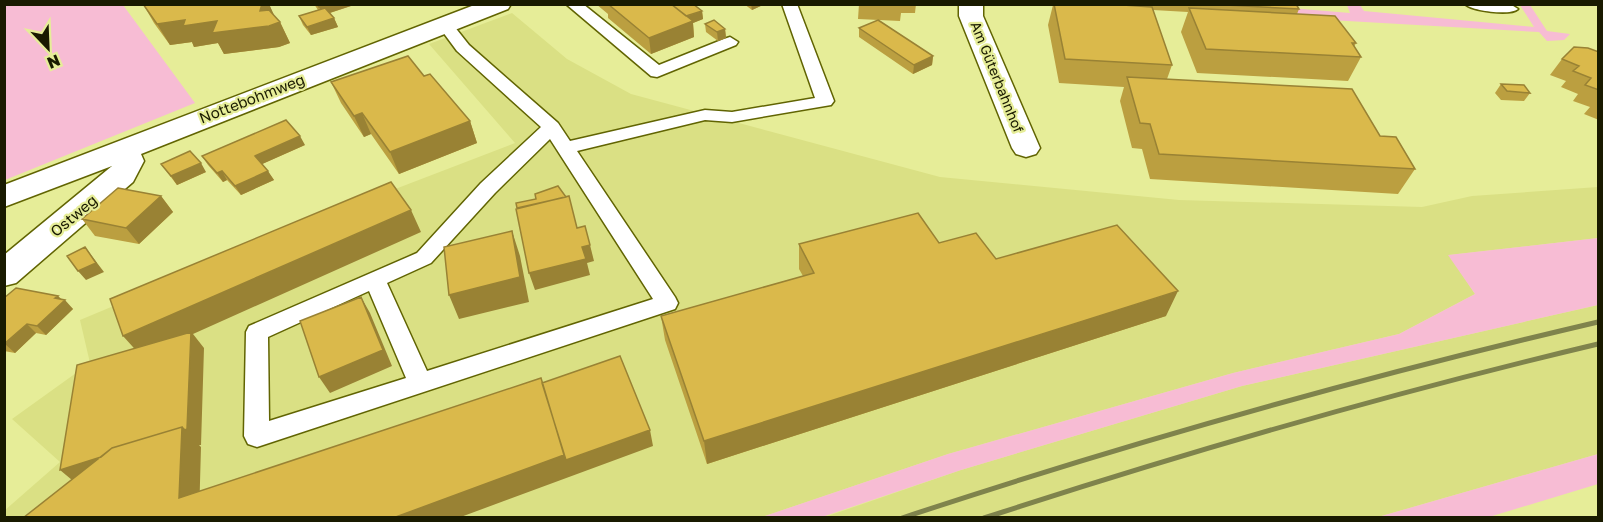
<svg xmlns="http://www.w3.org/2000/svg" width="1603" height="522" font-family="'Golos Text',sans-serif">
	<style>
		.built { fill: #dae084 }
		.green { fill: #f7bcd4 }
		.lines { fill: none; stroke-linecap: round; stroke-linejoin: round }
		.service-casing { stroke: #616402; stroke-width: 3 }
		.minor-casing { stroke: #616402; stroke-width: 3 }
		.service { fill: #fff; fill-rule: evenodd }
		.minor { fill: #fff; fill-rule: evenodd }
		.rail { stroke: #7f834c; stroke-width: 5 }
		.wall { fill: #bb9f40 }
		.shaded-wall { fill: #998234 }
		.building { fill: #dab94b; stroke: #998234; stroke-width: 1.5 }
		.labels { text-anchor: middle; stroke-width: 4.5; stroke-linejoin: round; paint-order: stroke }
		.far-street-label { font-size: 14px; fill: #191a00; stroke: #e6ed98 }
		.street-label { font-size: 15px; fill: #191a00; stroke: #e6ed98 }
	</style>
	<rect width="100%" height="100%" fill="#e6ed98"/>
	<path class="built" d="M512 13 567 59 631 94 940 177 1179 200 1422 207 1472 196 1598 187V238L1449 255 1475 294 1399 334 1233 373 948 454 762 517 5 518 4 511 60 462 12 419 90 363 80 320 377 196 515 143 429 44Z
		M1598 305V454L1378 517 822 518 961 470 1242 386Z"/>
	<path class="green" d="M5 4 123 5 195 103 5 180Z
		M1347 5H1360L1364 11 1534 27 1520 5H1530L1547 31 1570 34 1564 40 1547 41 1539 32 1295 18 1290 8 1350 13Z
		M1598 238V305L1242 386 961 470 822 517H762L948 454 1233 373 1399 334 1475 294 1448 255Z
		M1598 454V484L1489 517H1378Z"/>
	<g class="lines">
		<defs>
			<path id="service" d="M566 4H583L659 65 724 39 730 37 738 42 736 45 657 77 651 76Z
				M782 4H797L834 101 831 105 732 122 705 120 577 151 675 297 678 303 675 309 257 447 248 444 244 436 246 332 249 326 417 253 481 183 541 127 457 51 437 24 440 21H450L469 45 558 123 570 141 705 110 732 112 815 98ZM550 139 653 299 427 371 387 283 431 263 495 193ZM369 291 406 378 269 421 268 337Z
				M1465 4H1510L1518 9C1510 16 1472 11 1465 4Z"/>
			<path id="minor" d="M477 4H511L508 9 141 154 144 161 133 182 16 283 4 286V255L112 166 4 207V185Z
				M959 4H983V16L1040 148 1036 154 1026 157 1016 154 1012 148 959 16Z"/>
		</defs>
		<use href="#service" class="service-casing"/>
		<use href="#minor" class="minor-casing"/>
		<use href="#service" class="service"/>
		<use href="#minor" class="minor"/>
		<path class="rail" d="M902 518C1131 442 1363 377 1598 322
			M984 518C1187 452 1391 393 1598 344"/>
	</g>
	<path class="wall" d="M143 4H269L274 16 280 22 290 43 279 47 224 54 218 43 194 47 192 42 170 45 154 23Z
		M314 4H357L330 13 334 18 338 27 311 35 303 25 299 16 318 10Z
		M596 4H693L702 11 703 19 693 23 694 37 651 54 608 18V14Z
		M744 4H765L752 10Z
		M859 4H916L915 13H901L900 21 858 19Z
		M1041 4H1296L1299 9 1297 14 1356 43 1354 47 1361 57 1348 81 1197 73 1181 32 1188 12 1153 10 1172 65 1167 79 1380 136 1415 169 1398 194 1150 179 1142 149 1132 148 1120 101 1124 87 1059 83 1048 25 1053 5Z
		M705 24 725 29 726 38 718 41 706 32Z
		M859 28 933 56 932 65 913 74 859 37Z
		M1599 52V120L1584 114 1590 107 1573 101 1578 94 1561 87 1566 81 1550 75 1562 59Z
		M424 76 470 121 477 143 399 174 371 134 364 137 341 103 331 82Z
		M1501 84 1530 93 1524 101 1501 100 1495 93Z
		M305 145 262 164 274 180 241 195 227 180 223 182 208 165 202 156Z
		M161 164 206 172 177 185Z
		M161 196 173 212 139 244 95 236 82 219Z
		M939 243 996 259 1166 316 707 464 665 340 661 316 803 276 799 269V244Z
		M58 296 73 309 46 335 36 333 15 353 4 351V298Z"/>
	<path class="shaded-wall" d="M262 4H269L274 15 272 25 280 22 290 43 279 47 224 54 218 43 194 47 192 42 170 45 157 24 260 11Z
		M327 4H357L323 15 319 7Z
		M751 4H765L752 10Z
		M702 11 703 19 693 23 694 37 651 54 649 38 685 17Z
		M334 18 338 27 311 35 307 27Z
		M725 29 726 38 718 41 717 32Z
		M933 56 932 65 913 74 914 65Z
		M362 113 371 134 364 137 354 116Z
		M470 121 477 143 399 174 390 152Z
		M300 136 305 145 260 165 255 156Z
		M201 163 206 172 177 185 171 176Z
		M222 171 227 180 223 182 217 173Z
		M268 171 274 180 241 195 235 186Z
		M161 196 173 212 139 244 126 228Z
		M411 210 421 232 193 334 204 348 201 445H199L201 447 199 518 78 485 60 470 182 427 142 357 123 336Z
		M512 231 520 256 529 302 459 319 449 295Z
		M590 245 594 261 587 263 590 275 535 290 529 273 582 247Z
		M85 247 104 272 86 280 78 271Z
		M1178 291 1166 316 707 464 704 441Z
		M58 296 63 302 65 300 73 309 46 335 37 326 55 298Z
		M361 297 370 313 392 366 330 393 319 377Z
		M27 324 36 333 15 353 5 344Z
		M548 399 650 430 653 446 458 518H393Z"/>
	<path class="building" d="M143 4H262L260 11 269 10 280 22 269 26 212 33 217 21 183 26 185 20 157 24Z
		M317 4H327L319 7Z
		M608 4H671L693 21 649 38Z
		M671 4H693L702 11 686 16Z
		M1054 4H1108L1152 7 1172 65 1065 59Z
		M1207 4H1296L1299 9Z
		M325 8 334 18 307 27 299 16Z
		M1189 8 1335 16 1356 43H1352L1361 57 1206 49Z
		M714 20 725 29 717 32 705 24Z
		M878 20 933 56 914 65 859 28Z
		M1574 47 1588 48 1599 52V90L1585 85 1591 78 1573 71 1579 66 1562 59Z
		M408 56 424 76 430 74 470 121 390 152 362 113 354 116 331 82Z
		M1127 77 1352 89 1380 136 1396 137 1415 169 1159 154 1150 124 1140 123Z
		M1501 84 1524 85 1530 93 1507 91Z
		M286 120 300 136 255 156 268 171 235 186 222 171 217 173 202 156Z
		M190 151 201 163 171 176 161 164Z
		M391 182 411 210 123 336 110 299Z
		M558 186 566 197 517 208 516 203 536 199 535 194Z
		M118 188 161 196 126 228 82 219Z
		M569 196 577 228 585 226 590 245 582 247 586 259 529 273 516 209Z
		M918 213 939 243 976 233 996 259 1117 225 1178 291 704 441 661 316 814 273 799 244Z
		M512 231 520 277 449 295 444 247Z
		M85 247 96 263 78 271 67 256Z
		M16 288 58 296 55 298 65 300 37 326 27 324 4 344V298Z
		M361 297 383 350 319 377 300 321Z
		M191 332 187 429 185 430 182 427 112 448 101 457 60 470 77 365Z
		M620 356 650 430 566 460 542 383Z
		M541 378 564 455 393 518H23L112 448 182 427 179 498Z"/>
	<g class="labels">
		<g class="far-street-label">
			<text transform="translate(997 77) rotate(68)" y="5">Am Güterbahnhof</text>
		</g>
		<g class="street-label">
			<text transform="translate(252 99) rotate(-21)" y="5">Nottebohmweg</text>
			<text transform="translate(74 216) rotate(-40)" y="5">Ostweg</text>
		</g>
	</g>
	<rect width="1603" height="522" fill="none" stroke="#191a00" stroke-width="12"/>
	<g transform="translate(48 48) rotate(157)" stroke="#e6ed98" stroke-width="4.5" paint-order="stroke">
	<path d="M0-4.5L10 22L0 15L-10 22Z" fill="#191a00"/>
	<text y="-9" font-size="16" font-weight="bold" text-anchor="middle" fill="#191a00">N</text>
	</g>
</svg>
